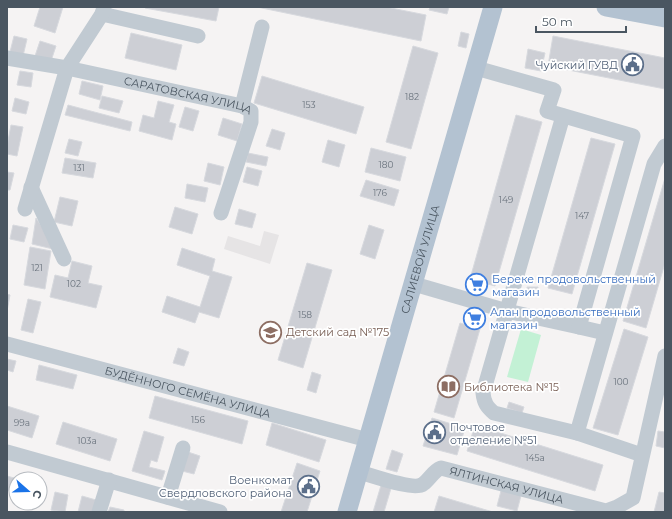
<svg xmlns="http://www.w3.org/2000/svg" width="672" height="519" font-family="Montserrat,sans-serif">
	<style>
		.education { fill: #e6e4e5 }
		.green { fill: #c3f1d5 }
		.building { fill: #cdcfd5; stroke: #d7d9de }
		.lines { fill: none; stroke-linecap: round; stroke-linejoin: round }
		.minor { stroke: #c1cad2; stroke-width: 15 }
		.major { stroke: #b3c2d1; stroke-width: 19 }
		.labels { text-anchor: middle; stroke-width: 3.5; stroke-linejoin: round; paint-order: stroke }
		.number-label { font-size: 9px; fill: #6b747e }
		.service-label { font-size: 11px; fill: #4e5e75; stroke: #fff; text-anchor: end }
		.street-label { font-size: 11px; fill: #4a5661; stroke: #fff }
		.shop-label { font-size: 11px; fill: #366cbe; stroke: #fff; text-anchor: start }
		.education-label { font-size: 11px; fill: #785e54; stroke: #fff; text-anchor: start }
	</style>
	<rect width="100%" height="100%" fill="#f5f3f3"/>
	<path class="education" d="M264 231 279 235 270 264 224 249 228 236 260 246Z"/>
	<path class="green" d="M521 329 541 335 528 382 507 377Z"/>
	<path class="building" d="M40 7H63L55 33 34 26Z
		M145 7H219L216 21 145 8Z
		M257 7H386L426 15 421 41Z
		M430 7H449L447 14 429 10Z
		M461 32 469 34 466 48 458 46Z
		M131 33 182 45 176 70 125 58Z
		M14 36 27 39 23 56 10 52Z
		M553 36 665 58V89L548 66Z
		M40 41 56 46 51 61 35 56Z
		M413 46 438 53 411 149 386 142Z
		M528 49 545 53 541 71 525 68Z
		M20 71 33 73 31 87 17 85Z
		M262 76 364 107 356 134 254 103Z
		M82 81 103 86 100 100 79 94Z
		M102 96 123 101 119 113 99 108Z
		M15 98 29 102 26 114 12 111Z
		M158 101 174 105 169 122 176 124 172 140 139 131 143 115 154 118Z
		M68 105 132 122 130 131 65 115Z
		M185 107 199 111 193 131 179 127Z
		M516 115 542 122 495 286 470 279Z
		M223 118 242 124 237 141 218 135Z
		M11 125 23 127 17 156 7 154V146Z
		M272 129 285 133 280 150 266 146Z
		M591 138 615 144 572 294 548 288Z
		M69 139 82 142 78 156 65 153Z
		M328 140 345 145 339 167 322 162Z
		M371 148 406 157 400 181 365 172Z
		M248 153 268 157 266 166 246 162Z
		M65 158 96 163 93 178 62 173Z
		M208 163 224 167 220 185 204 181Z
		M247 167 262 171 258 186 243 182Z
		M7 172 14 173 10 190H7Z
		M665 178V263L646 328 623 321Z
		M366 180 399 190 394 206 360 196Z
		M187 184 208 188 205 202 185 198Z
		M60 197 78 201 72 226 54 222Z
		M175 207 198 214 192 234 169 227Z
		M239 209 256 214 252 228 235 224Z
		M36 218 53 243V249L32 244Z
		M13 225 28 228 24 242 10 239Z
		M369 225 384 230 375 259 360 254Z
		M30 247 51 251 45 289 24 285Z
		M182 248 215 259 212 271 232 277 219 318 199 312 195 323 162 312 167 296 200 307 210 276 177 265Z
		M72 261 92 266 88 283 102 286 96 308 50 297 55 275 68 278Z
		M307 263 332 270 303 368 278 360Z
		M473 279 482 282 480 290 471 287Z
		M527 287H538V294H527Z
		M7 294 10 295 7 311Z
		M28 299 41 302 33 333 21 330Z
		M472 314 480 316 478 322 470 320Z
		M460 323 480 329 454 418 434 412Z
		M624 329 648 337 618 435 593 428Z
		M178 348 189 352 184 366 173 363Z
		M7 359 16 361 13 372 7 370Z
		M39 365 77 375 73 389 36 380Z
		M312 372 321 375 316 393 307 390Z
		M155 396 248 421 242 444 149 418Z
		M509 402 524 407 522 413 507 408Z
		M7 406 39 416 32 438 7 430Z
		M432 418 465 428 457 455 423 446Z
		M63 422 117 439 110 461 56 444Z
		M272 423 326 440 319 462 266 445Z
		M475 425 603 465 595 491 467 451Z
		M144 431 164 437 157 462 151 460 149 467 165 471 162 480 132 471Z
		M658 431 665 432V448L656 446Z
		M392 450 403 454 397 472 386 469Z
		M188 452 200 456 194 474 182 471Z
		M297 463 320 471 307 512H281Z
		M7 476 14 478 12 491 7 490Z
		M382 482 392 485 384 512H373Z
		M40 486 44 488 40 502Z
		M502 487 522 492 517 511 497 506Z
		M55 492 68 495 65 512 51 510Z
		M659 492 665 493V512H654Z
		M82 496 96 500 93 512H78Z
		M439 496 493 512H434Z
		M110 507 124 510V512H108Z"/>
	<g class="lines">
		<g class="minor">
			<path d="M102 14 198 36"/>
			<path id="s1" d="M7 58 67 68 242 106 251 111V122L221 213"/>
			<path d="M242 106 262 27"/>
			<path d="M563 116 483 393C484 403 487 407 494 413L577 433"/>
			<path d="M31 187 64 259"/>
			<path d="M25 209 67 68 102 14 104 7"/>
			<path d="M414 284 507 311 579 327 633 136 547 111 554 90 476 68"/>
			<path d="M579 327 605 333"/>
			<path id="s2" d="M7 344 368 440"/>
			<path d="M7 452 220 512"/>
			<path d="M642 455 577 433 654 164 665 146"/>
			<path id="s3" d="M359 472C371 475 414 491 423 484 430 479 433 471 441 468L606 511 617 507 633 498 665 356"/>
			<path d="M168 497 183 448"/>
			<path d="M99 512 109 480"/>
		</g>
		<g class="major">
			<path d="M606 7 665 18"/>
			<path id="s4" d="M347 512 493 7"/>
		</g>
	</g>
	<defs>
		<symbol id="civic-ring" viewBox="-11 -11 22 22"><circle r="9.5" fill="#fff" stroke="#5c6f8a" stroke-width="1.5"/><path d="M-.6-6.5H3V-4.5H.6V-3L4-1V1h2V6H-6V1h2V-1L-.6-3ZM-1.2 2.5V6h2.4V2.5Z" fill="#5c6f8a"/></symbol>
		<symbol id="supermarket-ring" viewBox="-11 -11 22 22"><circle r="9.5" fill="#fff" stroke="#3f7fe0" stroke-width="1.5"/><path d="M-6-5.5h2.5l.6 2H6L4.5 2H-2.5L-4.4-4H-6ZM-1.5 3.2a1.3 1.3 0 1 0 .1 0ZM3 3.2a1.3 1.3 0 1 0 .1 0Z" fill="#3f7fe0"/></symbol>
		<symbol id="school-ring" viewBox="-11 -11 22 22"><circle r="9.5" fill="#fff" stroke="#8d6e63" stroke-width="1.5"/><path d="M0-5L7-2L0 1L-7-2ZM-4 1L0 2.5L4 1V4Q0 6-4 4Z" fill="#8d6e63"/></symbol>
		<symbol id="library-ring" viewBox="-11 -11 22 22"><circle r="9.5" fill="#fff" stroke="#8d6e63" stroke-width="1.5"/><path d="M-6-4Q-3-5.5-.7-3.5V5Q-3 3-6 4ZM6-4Q3-5.5 .7-3.5V5Q3 3 6 4Z" fill="#8d6e63"/></symbol>
	</defs>
	<g fill-rule="evenodd">
		<use href="#civic-ring" x="620" y="52" width="25" height="25"/>
		<use href="#supermarket-ring" x="464" y="272" width="25" height="25"/>
		<use href="#supermarket-ring" x="462" y="306" width="25" height="25"/>
		<use href="#school-ring" x="258" y="320" width="25" height="25"/>
		<use href="#library-ring" x="436" y="374" width="25" height="25"/>
		<use href="#civic-ring" x="422" y="420" width="25" height="25"/>
		<use href="#civic-ring" x="296" y="474" width="25" height="25"/>
	</g>
	<g class="labels">
		<g class="number-label">
			<text x="412" y="100">182</text>
			<text x="309" y="108">153</text>
			<text x="386" y="168">180</text>
			<text x="79" y="171">131</text>
			<text x="380" y="196">176</text>
			<text x="506" y="203">149</text>
			<text x="582" y="219">147</text>
			<text x="37" y="271">121</text>
			<text x="74" y="287">102</text>
			<text x="305" y="318">158</text>
			<text x="621" y="385">100</text>
			<text x="198" y="423">156</text>
			<text x="22" y="426">99a</text>
			<text x="87" y="444">103a</text>
			<text x="535" y="461">145a</text>
		</g>
		<g class="service-label">
			<text x="618" y="69">Чуйский ГУВД</text>
			<text x="450" y="431" text-anchor="start">Почтовое<tspan x="450" dy="13">отделение №51</tspan></text>
			<text x="292" y="484">Военкомат<tspan x="292" dy="13">Свердловского района</tspan></text>
		</g>
		<g class="street-label">
			<text dy="4" stroke="none"><textPath href="#s1" startOffset="185">САРАТОВСКАЯ УЛИЦА</textPath></text>
			<text dy="4" stroke="none"><textPath href="#s4" startOffset="263">САЛИЕВОЙ УЛИЦА</textPath></text>
			<text dy="4" stroke="none"><textPath href="#s2" startOffset="187">БУДЁННОГО СЕМЁНА УЛИЦА</textPath></text>
			<text dy="4" stroke="none"><textPath href="#s3" startOffset="158">ЯЛТИНСКАЯ УЛИЦА</textPath></text>
		</g>
		<g class="shop-label">
			<text x="492" y="283">Береке продовольственный<tspan x="492" dy="13">магазин</tspan></text>
			<text x="490" y="316">Алан продовольственный<tspan x="490" dy="13">магазин</tspan></text>
		</g>
		<g class="education-label">
			<text x="286" y="336">Детский сад №175</text>
			<text x="464" y="391">Библиотека №15</text>
		</g>
	</g>
	<rect width="672" height="519" fill="none" stroke="#4a5661" stroke-width="16"/>
	<g transform="translate(28 491) rotate(110)"><circle r="19" fill="#ffffff" stroke="#b7bbc0"/>
	<path d="M0-3L7 15L0 10L-7 15Z" fill="#1a73e8"/>
	<text y="-6" font-size="11" font-weight="bold" text-anchor="middle" fill="#4a5661">С</text>
	</g>
	<path d="M536 26v6h90v-6" fill="none" stroke="#4a5661" stroke-width="2"/>
	<text x="542" y="26" font-size="12" fill="#4a5661" stroke="#ffffff" stroke-width="3" paint-order="stroke">50 m</text>
</svg>
